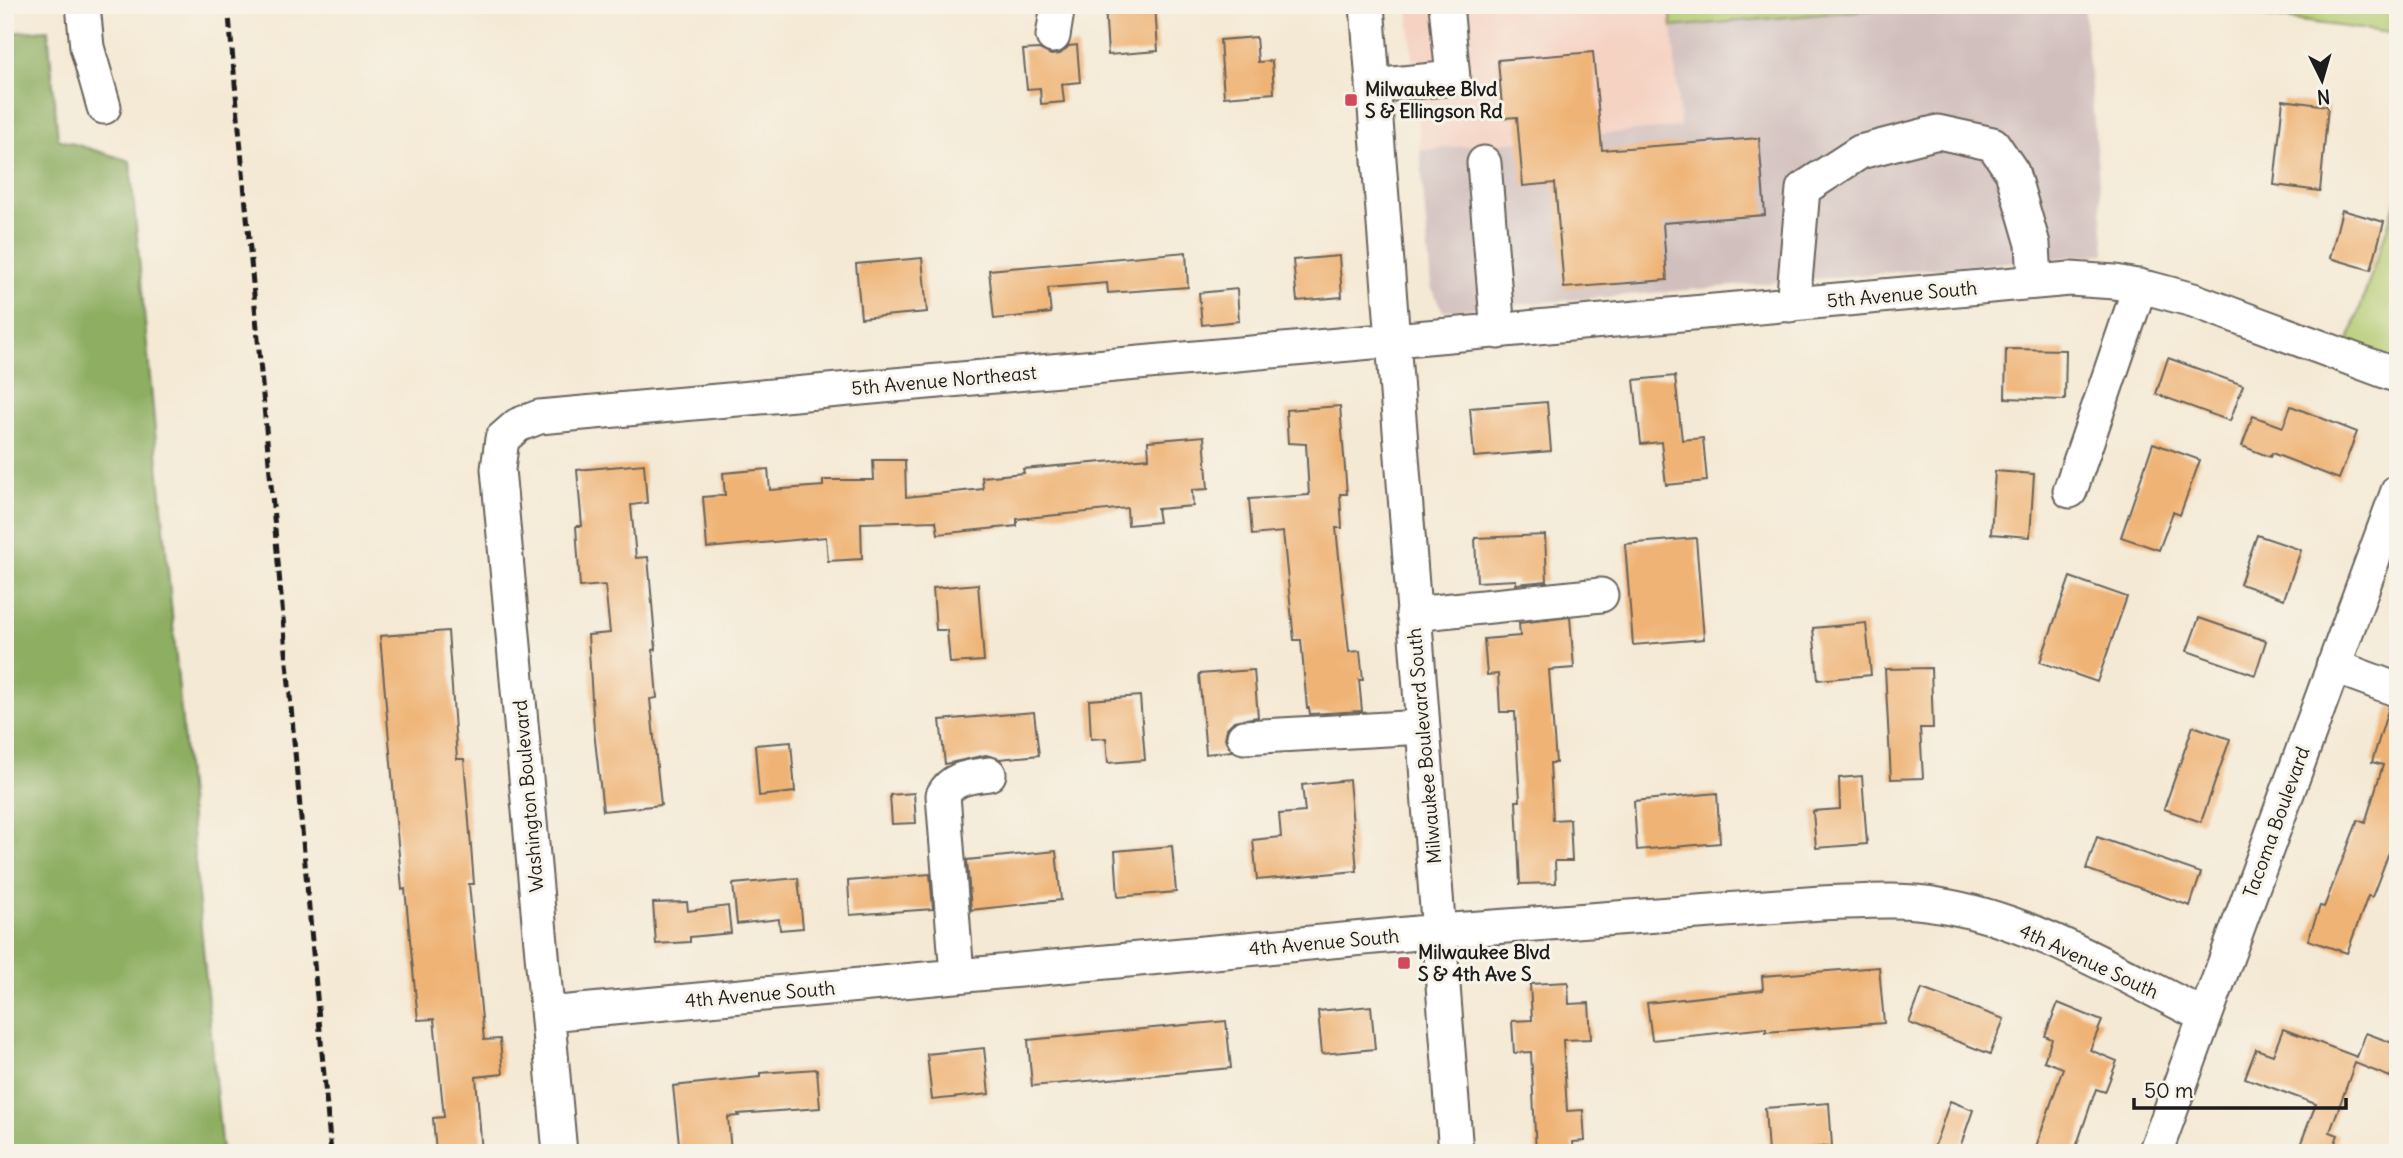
<svg xmlns="http://www.w3.org/2000/svg" width="2403" height="1158" font-family="Delius,sans-serif">
	<style>
		.built { fill: #f5d2c2 }
		.industrial { fill: #d1bfbd }
		.green { fill: #b3ca6f; stroke: #687346; stroke-width: 2 }
		.forest { fill: #8eae62; stroke: #55653f; stroke-width: 2 }
		.building { fill: #efb374 }
		.lines { fill: none; stroke-linecap: round; stroke-linejoin: round }
		.minor-casing { stroke: #68645c; stroke-width: 37 }
		.minor { stroke: #fff; stroke-width: 33 }
		.rail { stroke: #1c1c1c; stroke-width: 5; stroke-dasharray: 10 5; stroke-linecap: butt }
		.poi-dot { fill: #d1495b; stroke: #f7f3e8; stroke-width: 2.5 }
		.labels { text-anchor: middle; stroke-width: 6; stroke-linejoin: round; paint-order: stroke }
		.poi-label { font-size: 19px; font-weight: bold; fill: #1c1c1c; stroke: #f7f3e8; text-anchor: start }
		.street-label { font-size: 19px; fill: #1c1c1c; stroke: #f7f3e8 }
	</style>
	<rect width="100%" height="100%" fill="#f7f3e8"/>
	<filter id="ink" filterUnits="userSpaceOnUse"><feTurbulence type="fractalNoise" baseFrequency=".0143" numOctaves="2"/><feDisplacementMap in="SourceGraphic" scale="14" xChannelSelector="R" yChannelSelector="G"/><feConvolveMatrix kernelMatrix="1 2 1 2 8 2 1 2 1" color-interpolation-filters="sRGB"/></filter>
	<filter id="wash" filterUnits="userSpaceOnUse"><feTurbulence type="fractalNoise" baseFrequency=".00686" numOctaves="4" result="noise"/><feDisplacementMap in="SourceGraphic" scale="28" xChannelSelector="R" yChannelSelector="G"/><feGaussianBlur stdDeviation="1.57" result="paint"/><feColorMatrix in="noise" values="0 0 0 0 0 0 0 0 0 0 0 0 0 0 0 0 0 1.4 0 .05"/><feComposite in="paint" operator="in"/></filter>
	<g filter="url(#wash)">
		<rect width="100%" height="100%" fill="#f4e9d4"/>
		<path class="built" d="M1408 5H1670L1680 127 1420 150Z"/>
		<path class="industrial" d="M1926 5H2084L2105 254 1443 311 1431 287 1420 150 1680 127 1672 27Z"/>
		<path class="green" d="M1670 5H1926L1672 27Z
			M2182 5H2398V34Z
			M2398 195V375L2344 356Z"/>
		<path class="forest" d="M48 30 58 139 130 161 222 1153H5V33Z"/>
		<g id="blocks">
			<path class="building" d="M1105 5H1155L1158 51 1108 55Z
				M1256 37 1258 62 1272 61 1274 93 1224 97 1220 40Z
				M1077 45 1080 82 1062 84 1064 102 1041 104 1040 88 1027 89 1023 50 1039 49 1051 55 1060 54 1069 46Z
				M1593 52 1602 150 1759 138 1765 215 1663 223 1667 280 1564 288 1555 183 1523 186 1517 117 1503 118 1498 60Z
				M2283 100 2328 106 2320 191 2274 185Z
				M2342 210 2384 222 2371 270 2330 258Z
				M1186 252 1188 287 1108 293 1107 283 1048 288 1051 313 994 319 989 270Z
				M1339 256 1342 297 1297 301 1293 260Z
				M922 258 927 312 861 318 856 264Z
				M1237 289 1239 321 1202 325 1199 293Z
				M2006 349 2066 350 2065 400 2005 398Z
				M2168 358 2243 385 2230 421 2156 394Z
				M1675 376 1682 440 1703 438 1707 481 1666 485 1661 442 1641 444 1634 380Z
				M1547 402 1551 451 1474 457 1470 408Z
				M1340 406 1347 494H1340L1342 528H1336L1349 652 1360 651 1363 680H1359L1362 711 1310 714 1309 708H1307L1301 640H1294L1283 532 1252 535 1249 499 1309 495 1306 444 1288 443 1286 410Z
				M2291 406 2357 432 2339 479 2272 453 2270 457 2242 446 2253 416 2283 427Z
				M1204 436 1208 489 1192 490 1193 506 1157 509 1159 522 1128 525 1127 508 1017 519V526L938 534 936 521 861 523 862 559 828 561 826 537 707 548 703 497 725 495 723 473 768 469 770 490 823 486V480H874L873 460H905L906 497 983 489 982 477 1024 473 1023 469 1149 458 1148 441Z
				M2153 443 2200 460 2180 515 2173 512 2159 550 2121 537Z
				M644 464 647 503 631 505 636 558 648 557 656 649 653 650 657 698 650 699 661 805 603 811 594 731 588 635 610 633 605 585 580 587 576 526H582L577 470Z
				M1995 471 2034 474 2030 537 1991 534Z
				M1545 535 1547 581 1516 584V580L1477 582 1475 538Z
				M2257 535 2301 550 2284 599 2240 584Z
				M1696 538 1704 639 1633 645 1625 544Z
				M2070 577 2127 597 2097 682 2040 662Z
				M978 584 984 661 950 663 947 630H936L933 588Z
				M1570 617 1574 668 1549 670 1556 763H1550L1553 820 1570 819 1572 861H1555L1556 883 1520 884 1516 801H1520L1515 712H1500L1498 674 1487 675 1484 639 1520 636 1519 623Z
				M2199 618 2266 641 2255 675 2187 651Z
				M1866 623 1871 675 1818 680 1813 628Z
				M448 631 457 759H464L474 884H469L484 1040 500 1039 503 1074 476 1077 482 1153H436L433 1118 444 1117 434 1019 418 1020 405 889 402 890 380 636Z
				M1931 668 1933 728H1920L1923 778 1891 779 1885 669Z
				M1254 670 1258 717 1234 721 1227 728 1225 739 1232 751 1206 754 1199 674Z
				M1140 696 1145 760 1108 763 1106 738 1091 739 1089 700Z
				M2389 707 2398 709V829L2372 897 2368 896 2347 953 2308 940 2320 906 2324 907 2358 820 2365 823 2383 765 2372 762Z
				M1034 712 1039 755 1000 759 986 755 945 764 940 720Z
				M2193 726 2230 739 2201 822 2164 809Z
				M791 742 795 792 759 796 755 745Z
				M1862 776 1867 844 1816 848 1813 811 1840 809 1839 778Z
				M1349 780 1357 871 1257 880 1253 840 1281 837 1279 814 1305 812 1302 785Z
				M914 793 916 823 892 824 890 795Z
				M1717 793 1720 843 1637 850 1634 801Z
				M2097 837 2201 873 2190 906 2086 869Z
				M1172 846 1176 892 1118 897 1115 851Z
				M1056 851 1061 900 971 910 967 860Z
				M930 874 933 909 850 915 848 881Z
				M798 878 803 928 780 930 779 919 737 924 733 884Z
				M687 902 688 911 728 906 731 933 690 937V942L656 944 653 903Z
				M1879 967 1884 1023 1766 1032V1028L1652 1040 1647 1003 1763 990 1762 976Z
				M1568 982 1569 1004 1589 1003 1591 1039 1563 1040 1567 1111 1583 1110 1585 1141 1573 1142 1574 1153H1536L1531 1052 1514 1053 1512 1021 1532 1020 1530 984Z
				M1922 989 2004 1019 1990 1054 1909 1023Z
				M2058 1003 2102 1021 2090 1050 2117 1061 2105 1092 2096 1089 2074 1153H2034L2063 1068 2044 1061 2052 1039 2045 1036Z
				M1371 1006 1375 1049 1322 1054 1318 1011Z
				M1226 1021 1231 1068 1032 1086 1028 1040Z
				M2283 1029 2357 1057 2366 1033 2398 1045V1057L2390 1077 2355 1063 2330 1132 2338 1135 2331 1153H2297L2316 1104 2245 1078 2256 1049 2273 1055Z
				M984 1048 989 1094 932 1100 927 1054Z
				M817 1069 820 1108 738 1114 739 1116 728 1117 731 1153H680L673 1086 760 1077V1073Z
				M1950 1101 1973 1110 1958 1153H1932Z
				M1829 1103 1832 1146 1811 1148V1153H1768L1765 1108Z"/>
		</g>
	</g>
	<g filter="url(#ink)">
		<use href="#blocks" fill-opacity="0" stroke="#68645c" stroke-width="2"/>
		<g class="lines">
			<defs>
				<path id="minor" d="M83 5 87 47 104 107
					M1367 5 1456 1153
					M1053 36 1058 5
					M1373 86 1453 78 1446 5
					M1484 163 1498 332
					M1790 305 1794 294 1803 189 1860 152 1938 132 1993 144 2012 172 2033 244 2035 281
					M2070 491 2140 286
					M1413 614 1601 595
					M2333 666 2398 690
					M1244 737 1423 727
					M957 975 943 795C953 777 970 777 989 774
					M548 1014 1439 931 1821 903C1860 902 1901 898 1939 905 2030 919 2122 975 2205 1016
					M560 1153 498 469 502 439 518 425 539 417 2070 279 2115 282 2152 289 2193 300 2398 376
					M2155 1153 2398 491"/>
			</defs>
			<use href="#minor" class="minor-casing"/>
			<use href="#minor" class="minor"/>
			<path class="rail" d="M228 5 331 1153"/>
		</g>
	</g>
	<g class="poi-dot">
		<rect x="1344" y="93" width="14" height="14" rx="3.5"/>
		<rect x="1397" y="956" width="14" height="14" rx="3.5"/>
	</g>
	<g class="labels">
		<g class="poi-label">
			<text x="1365" y="96">Milwaukee Blvd<tspan x="1365" dy="22">S &amp; Ellingson Rd</tspan></text>
			<text x="1418" y="959">Milwaukee Blvd<tspan x="1418" dy="22">S &amp; 4th Ave S</tspan></text>
		</g>
		<g class="street-label">
			<text transform="translate(1902 294) rotate(-5)" y="7">5th Avenue South</text>
			<text transform="translate(944 380) rotate(-5)" y="7">5th Avenue Northeast</text>
			<text transform="translate(1424 746) rotate(-95)" y="7">Milwaukee Boulevard South</text>
			<text transform="translate(528 796) rotate(-95)" y="7">Washington Boulevard</text>
			<text transform="translate(2276 822) rotate(-70)" y="7">Tacoma Boulevard</text>
			<text transform="translate(1324 942) rotate(-5)" y="7">4th Avenue South</text>
			<text transform="translate(2089 961) rotate(25)" y="7">4th Avenue South</text>
			<text transform="translate(760 994) rotate(-5)" y="7">4th Avenue South</text>
		</g>
	</g>
	<rect width="2403" height="1158" fill="none" stroke="#f7f3e8" stroke-width="28"/>
	<g transform="translate(2322 80) rotate(175)" stroke="#f7f3e8" stroke-width="5" paint-order="stroke">
	<path d="M0-5L12 26L0 18L-12 26Z" fill="#1c1c1c"/>
	<text y="-10" font-size="19" font-weight="bold" text-anchor="middle" fill="#1c1c1c">N</text>
	</g>
	<path d="M2134 1098v10h212v-10" fill="none" stroke="#1c1c1c" stroke-width="3.5"/>
	<text x="2144" y="1098" font-size="21" fill="#1c1c1c" stroke="#f7f3e8" stroke-width="5" paint-order="stroke">50 m</text>
</svg>
